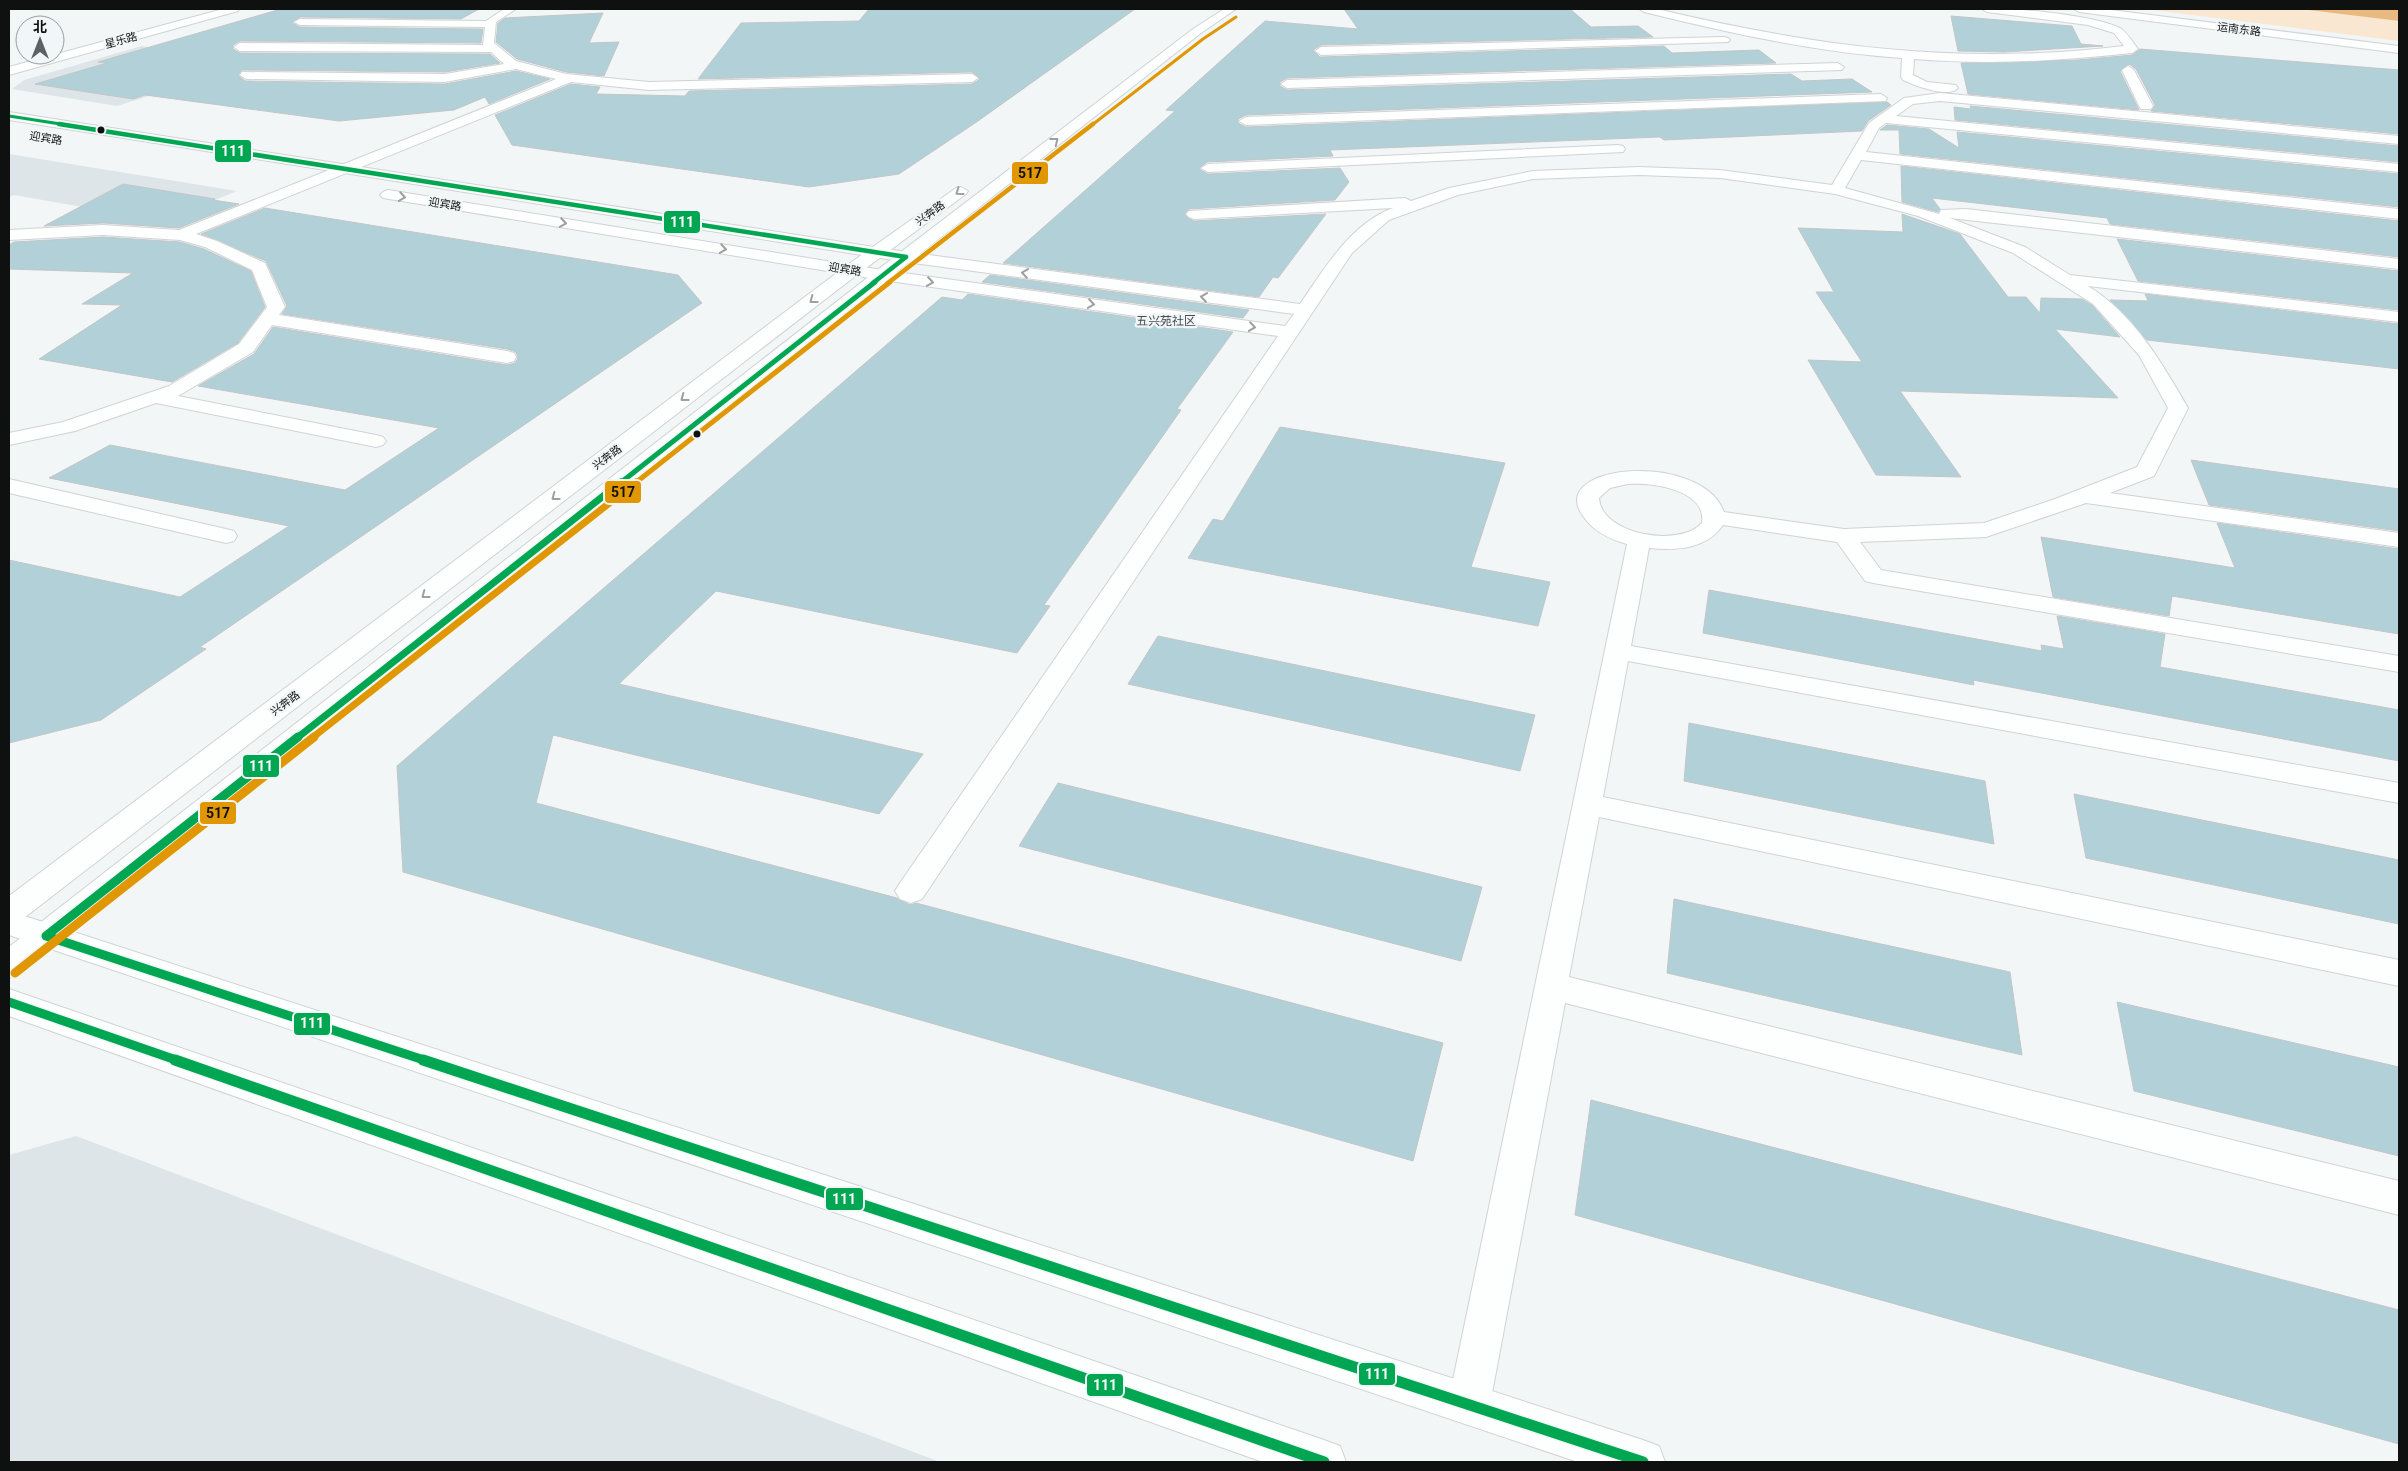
<svg xmlns="http://www.w3.org/2000/svg" width="2408" height="1471" font-family="Roboto,'Noto Sans SC',sans-serif">
	<style>
		.built { fill: #dde5e8 }
		.green { fill: #f9e7d2 }
		.water { fill: #e9ba7f }
		.building { fill: #b2d0d7; stroke: #c3c6c6 }
		.lines { fill: none; stroke-linecap: round; stroke-linejoin: round }
		.service-casing { stroke: #d0d3d4; stroke-width: 2 }
		.tertiary-casing { stroke: #d0d3d4; stroke-width: 2 }
		.secondary-casing { stroke: #d0d3d4; stroke-width: 2 }
		.service { fill: #fdfefe; fill-rule: evenodd }
		.tertiary { fill: #fdfefe; fill-rule: evenodd }
		.secondary { fill: #fdfefe; fill-rule: evenodd }
		.bus-1-far5-casing { stroke: #f1f7f8; stroke-width: 5 }
		.bus-1-far4-casing { stroke: #f1f7f8; stroke-width: 6 }
		.bus-1-far3-casing { stroke: #f1f7f8; stroke-width: 8 }
		.bus-1-far2-casing { stroke: #f1f7f8; stroke-width: 10 }
		.bus-1-far1-casing { stroke: #f1f7f8; stroke-width: 12 }
		.bus-1-casing { stroke: #f1f7f8; stroke-width: 14 }
		.bus-2-far4-casing { stroke: #f1f7f8; stroke-width: 5 }
		.bus-2-far3-casing { stroke: #f1f7f8; stroke-width: 6 }
		.bus-2-far2-casing { stroke: #f1f7f8; stroke-width: 8 }
		.bus-2-far1-casing { stroke: #f1f7f8; stroke-width: 10 }
		.bus-2-casing { stroke: #f1f7f8; stroke-width: 12 }
		.bus-1-far5 { stroke: #00a651; stroke-width: 3 }
		.bus-1-far4 { stroke: #00a651; stroke-width: 4.5 }
		.bus-1-far3 { stroke: #00a651; stroke-width: 5 }
		.bus-1-far2 { stroke: #00a651; stroke-width: 7 }
		.bus-1-far1 { stroke: #00a651; stroke-width: 9 }
		.bus-1 { stroke: #00a651; stroke-width: 11 }
		.bus-2-far4 { stroke: #e09702; stroke-width: 3 }
		.bus-2-far3 { stroke: #e09702; stroke-width: 4.5 }
		.bus-2-far2 { stroke: #e09702; stroke-width: 5 }
		.bus-2-far1 { stroke: #e09702; stroke-width: 7 }
		.bus-2 { stroke: #e09702; stroke-width: 9 }
		.oneway { stroke: #9e9f9f }
		.bus-dot { fill: #0f1111; stroke: #f1f7f8; stroke-width: 2 }
		.labels { text-anchor: middle; stroke-width: 4.5; stroke-linejoin: round; paint-order: stroke }
		.far-street-label { font-size: 11px; fill: #0f1111; stroke: #f1f7f8 }
		.far-quarter-label { font-size: 12px; fill: #474c4d; stroke: #f1f7f8 }
		.line-badge { stroke: #f1f7f8; stroke-width: 2 }
		.badge-label { font-size: 14px; text-anchor: middle; font-weight: bold; fill: #fff }
		.pale-badge-label { font-size: 14px; text-anchor: middle; font-weight: bold; fill: #111 }
	</style>
	<rect width="100%" height="100%" fill="#f2f6f7"/>
	<path class="built" d="M142 46 192 53 190 83 117 106 12 89 24 80Z
		M9 154 237 191 163 221 14 195 9 197Z
		M76 1136 940 1462H9V1155Z"/>
	<path class="green" d="M2144 9H2300L2399 21V41Z"/>
	<path class="water" d="M2300 9H2399V21Z"/>
	<path class="building" d="M281 9H479L461 19 300 17 292 23 300 27 483 29 481 43 240 41 233 45V49L240 53 490 54 500 63 445 72 242 70 238 75 245 81 445 84 516 71 550 79 489 104 485 97 454 110 339 121 145 95 133 99 35 84 107 63 98 62Z
		M869 9H1135L978 121 899 174 809 187 512 145 495 115 571 84 600 87 596 94 685 96 689 91 972 84 980 79 972 72 698 79 741 23 859 21Z
		M1344 9H1570L1591 27 1638 26 1653 37 1321 45 1313 50 1320 57 1664 46 1672 53 1759 50 1776 63 1287 78 1280 82V86L1287 90 1791 74 1802 81 1852 79 1872 92 1246 115 1238 119V123L1246 127 1887 102 1891 105 1868 121 1862 131 1664 140 1660 137 1330 150 1333 156 1207 162 1199 169 1208 174 1340 168 1349 182 1335 200 1189 209 1185 213 1188 218 1194 221 1326 214 1278 278 1273 277 1259 297 1003 263 1175 111 1166 110 1265 21 1358 29Z
		M603 13 589 43 619 42 604 76 566 72 517 59 496 42 498 23 505 18Z
		M1951 16 2072 26 2081 44 2103 46 2004 52 1958 51Z
		M2140 49 2399 70V134L2151 111 2155 105 2136 69 2129 64 2120 71 2139 110 1968 94 1961 63 2078 60 2132 55Z
		M1970 106 2399 146V162L1955 120 1954 107 1971 109Z
		M1887 125 1929 129 1959 148 1957 132 2399 174V207L1900 154 1899 130H1880Z
		M1901 166 2399 221V257L2110 224 2107 218 1932 198 1940 209 1938 212 1902 202Z
		M123 184 215 199 213 200 239 204 179 228 103 223 44 226Z
		M265 208 678 275 702 303 200 647 206 649 101 720 9 743V560L180 597 289 526 49 478 110 445 345 490 439 428 198 386 254 354 273 327 507 365 515 363 518 358 516 352 507 349 282 314 287 306 266 261 201 234Z
		M1902 214 1960 234 2008 297H2026L2040 313 2041 298 2082 299 2092 305 2120 337 2055 329 2118 398 1900 391 1961 477 1876 475 1808 360 1862 362 1816 292H1834L1798 228 1903 232Z
		M103 237 180 242 204 249 251 271 265 307 238 343 172 382 39 359 122 305 82 304 133 273 9 269V245L14 242Z
		M2117 239 2399 271V310L2138 281Z
		M990 275 1249 310 1243 318 982 282Z
		M968 294 1233 332 1177 409 1181 410 1044 605 1050 606 1017 653 716 591 619 684 923 754 879 814 553 735 536 803 897 898 910 905 916 903 1443 1043 1413 1161 403 872 397 766 942 297 962 300Z
		M2145 294 2399 324V369L2147 340 2110 300 2148 301Z
		M1280 427 1505 463 1471 567 1550 582 1538 626 1188 558 1213 519 1223 521Z
		M2191 460 2399 489V531L2209 505Z
		M2217 523 2399 549V634L2172 596 2169 616 2053 597 2041 537 2235 568Z
		M1709 590 2042 651 2041 645 2064 649 2057 616 2165 634 2160 667 2399 710V761L1973 680 1974 685 1703 633Z
		M1158 636 1535 715 1520 771 1128 684Z
		M1689 723 1985 781 1994 844 1684 781Z
		M1058 783 1482 887 1461 961 1019 846Z
		M2074 794 2399 860V924L2086 858Z
		M1674 899 2010 972 2022 1055 1667 973Z
		M2117 1002 2399 1067V1156L2134 1091Z
		M1591 1100 2399 1310V1444L1575 1215Z"/>
	<g class="lines">
		<defs>
			<path id="service" d="M504 9H516L496 22 494 43 516 61 566 74 649 82 972 74 978 78 972 82 649 90 571 82 196 234 217 241 265 263 285 307 279 315 507 351 514 353 516 357 514 361 507 363 272 325 253 352 178 396 376 435 383 437 386 441 383 445 376 447 156 403 75 431 9 445V433L63 422 169 386 239 344 267 307 252 270 205 247 180 240 103 235 9 240V230L103 225 179 230 556 79 516 69 445 82 246 79 240 75 242 72 445 74 504 64 491 52 240 51 234 47 240 43 483 45 485 27 300 25 294 22 300 19 486 21Z
				M1639 9H1657C1817 47 1960 66 2124 46L2114 33 2088 25 1987 12 1982 9C2012 7 2094 15 2120 28 2127 32 2133 43 2138 49L2132 53C2059 61 1987 65 1914 59L1913 75 1927 82 1956 85 1958 88C1948 99 1914 85 1903 80L1901 77 1902 58C1815 52 1729 33 1644 12Z
				M1724 37 1728 38 1730 40 1728 42 1321 55 1315 51 1321 47Z
				M1838 63 1844 67 1842 70 1287 88 1281 84 1287 80Z
				M2128 66 2134 70 2153 106 2151 109H2141L2139 106 2122 70Z
				M1940 93 2399 136V144L1940 101 1913 104 1896 116 2399 164V172L1886 123 1879 128 1866 152 2399 209V219L1861 160 1845 188 1939 214 1941 210 1966 209 2399 259V269L1950 218 2025 247 2070 275 2399 312V322L2088 286C2134 314 2162 363 2188 408L2154 476 2110 493 2399 533V547L2086 503 1986 537 1860 542 1881 570 2399 656V672L1873 583 1865 581 1837 542 1723 525C1707 549 1676 551 1649 548L1631 646 2399 783V803L1628 661 1603 797 2399 960V986L1599 817 1569 977 2399 1181V1215L1565 1003 1490 1404 1484 1419 1469 1425 1454 1419 1448 1404 1627 544C1609 539 1593 531 1583 516 1545 463 1702 451 1724 512L1844 529 1984 523 2055 499 2137 467 2168 408 2139 355 2093 304 2013 253 1918 216 1835 194 1720 178 1639 175 1533 179 1458 195 1389 220 1352 253 922 899 911 903 900 899 895 891 900 883 1278 336 882 280 876 279 874 275 876 271 882 270 1285 326 1294 314 906 262 900 261 898 257 900 253 906 252 1300 304C1325 268 1350 224 1393 208L1194 219 1189 217 1186 214 1189 211 1405 198 1411 201 1449 188 1533 171 1639 167 1720 170 1832 185 1869 123 1904 98ZM1628 484C1652 482 1707 490 1702 523 1680 548 1601 535 1599 498L1610 488Z
				M1881 94 1887 98 1886 101 1246 125 1239 121 1246 117Z
				M1618 145 1623 146 1625 149 1623 152 1208 172 1201 168 1208 164Z
				M9 479 226 529 234 531 237 536 234 541 226 543 9 493Z"/>
			<path id="tertiary" d="M223 9H239L238 11 9 75V67Z
				M2074 9H2103L2399 46V53L2079 12Z
				M9 112 906 252 912 253 914 257 912 261 906 262 9 120Z
				M388 190 882 270 888 271 890 275 888 279 882 280 383 198 380 195 383 192Z
				M9 911 1643 1440 1659 1446 1665 1462H1578L9 935Z
				M9 989 1324 1440 1340 1446 1346 1462H1263L9 1016Z"/>
			<path id="secondary" d="M1224 9H1236L1201 33 888 279 21 974 9 978V947L876 271 1193 29Z
				M961 187 968 191 966 194 858 274 20 921 9 925V896L846 266 956 188Z"/>
		</defs>
		<use href="#service" class="service-casing"/>
		<use href="#tertiary" class="tertiary-casing"/>
		<use href="#secondary" class="secondary-casing"/>
		<use href="#service" class="service"/>
		<use href="#tertiary" class="tertiary"/>
		<use href="#secondary" class="secondary"/>
		<defs>
			<path id="bus-1-far5" d="M9 116 67 125"/>
			<path id="bus-1-far4" d="M59 124 906 257
				M873 283 906 257"/>
			<path id="bus-1-far3" d="M619 484 875 282"/>
			<path id="bus-1-far2" d="M297 738 621 482"/>
			<path id="bus-1-far1" d="M46 936 427 1061
				M46 936 298 737
				M9 1002 179 1061"/>
			<path id="bus-1" d="M175 1060 1324 1462
				M423 1060 1643 1462"/>
			<path id="bus-2-far4" d="M1092 125 1203 39 1236 17"/>
			<path id="bus-2-far3" d="M888 283 1093 124"/>
			<path id="bus-2-far2" d="M634 484 890 282"/>
			<path id="bus-2-far1" d="M312 738 636 482"/>
			<path id="bus-2" d="M15 973 314 737"/>
		</defs>
		<use href="#bus-1-far5" class="bus-1-far5-casing"/>
		<use href="#bus-1-far4" class="bus-1-far4-casing"/>
		<use href="#bus-1-far3" class="bus-1-far3-casing"/>
		<use href="#bus-1-far2" class="bus-1-far2-casing"/>
		<use href="#bus-1-far1" class="bus-1-far1-casing"/>
		<use href="#bus-1" class="bus-1-casing"/>
		<use href="#bus-2-far4" class="bus-2-far4-casing"/>
		<use href="#bus-2-far3" class="bus-2-far3-casing"/>
		<use href="#bus-2-far2" class="bus-2-far2-casing"/>
		<use href="#bus-2-far1" class="bus-2-far1-casing"/>
		<use href="#bus-2" class="bus-2-casing"/>
		<use href="#bus-1-far5" class="bus-1-far5"/>
		<use href="#bus-1-far4" class="bus-1-far4"/>
		<use href="#bus-1-far3" class="bus-1-far3"/>
		<use href="#bus-1-far2" class="bus-1-far2"/>
		<use href="#bus-1-far1" class="bus-1-far1"/>
		<use href="#bus-1" class="bus-1"/>
		<use href="#bus-2-far4" class="bus-2-far4"/>
		<use href="#bus-2-far3" class="bus-2-far3"/>
		<use href="#bus-2-far2" class="bus-2-far2"/>
		<use href="#bus-2-far1" class="bus-2-far1"/>
		<use href="#bus-2" class="bus-2"/>
	</g>
	<defs><path id="oneway-chevron" d="M-2-3.5L2.5 0L-2 3.5" fill="none" stroke-width="1.6" stroke-linecap="round" stroke-linejoin="round" transform="scale(1.25)"/></defs>
	<g class="oneway">
		<use href="#oneway-chevron" transform="translate(1055 141) rotate(-38)"/>
		<use href="#oneway-chevron" transform="translate(959 192) rotate(144)"/>
		<use href="#oneway-chevron" transform="translate(402 197) rotate(9)"/>
		<use href="#oneway-chevron" transform="translate(563 223) rotate(9)"/>
		<use href="#oneway-chevron" transform="translate(723 249) rotate(9)"/>
		<use href="#oneway-chevron" transform="translate(1025 273) rotate(-172)"/>
		<use href="#oneway-chevron" transform="translate(930 282) rotate(8)"/>
		<use href="#oneway-chevron" transform="translate(1204 297) rotate(-172)"/>
		<use href="#oneway-chevron" transform="translate(813 300) rotate(143)"/>
		<use href="#oneway-chevron" transform="translate(1091 304) rotate(8)"/>
		<use href="#oneway-chevron" transform="translate(1252 327) rotate(8)"/>
		<use href="#oneway-chevron" transform="translate(684 398) rotate(143)"/>
		<use href="#oneway-chevron" transform="translate(555 497) rotate(143)"/>
		<use href="#oneway-chevron" transform="translate(425 595) rotate(143)"/>
	</g>
	<g class="bus-dot">
		<circle cx="101" cy="130" r="4.5"/>
		<circle cx="697" cy="434" r="4.5"/>
	</g>
	<g class="labels">
		<g class="far-street-label">
			<text transform="translate(2239 29) rotate(7)" y="4">运南东路</text>
			<text transform="translate(121 40) rotate(-15)" y="4">星乐路</text>
			<text transform="translate(46 138) rotate(9)" y="4">迎宾路</text>
			<text transform="translate(445 204) rotate(9)" y="4">迎宾路</text>
			<text transform="translate(930 213) rotate(-36)" y="4">兴奔路</text>
			<text transform="translate(845 269) rotate(9)" y="4">迎宾路</text>
			<text transform="translate(607 457) rotate(-37)" y="4">兴奔路</text>
			<text transform="translate(285 703) rotate(-37)" y="4">兴奔路</text>
		</g>
		<g class="far-quarter-label">
			<text x="1166" y="325">五兴苑社区</text>
		</g>
	</g>
	<g class="line-badge">
		<rect x="214" y="139" width="38" height="24" rx="5" fill="#00a651"/>
		<rect x="1011" y="161" width="38" height="24" rx="5" fill="#e09702"/>
		<rect x="663" y="210" width="38" height="24" rx="5" fill="#00a651"/>
		<rect x="604" y="480" width="38" height="24" rx="5" fill="#e09702"/>
		<rect x="242" y="754" width="38" height="24" rx="5" fill="#00a651"/>
		<rect x="199" y="801" width="38" height="24" rx="5" fill="#e09702"/>
		<rect x="293" y="1012" width="38" height="24" rx="5" fill="#00a651"/>
		<rect x="825" y="1187" width="39" height="24" rx="5" fill="#00a651"/>
		<rect x="1358" y="1362" width="38" height="24" rx="5" fill="#00a651"/>
		<rect x="1086" y="1373" width="38" height="24" rx="5" fill="#00a651"/>
	</g>
	<g class="badge-label">
		<text x="233" y="156">111</text>
		<text x="682" y="227">111</text>
		<text x="261" y="771">111</text>
		<text x="312" y="1028">111</text>
		<text x="844" y="1204">111</text>
		<text x="1377" y="1379">111</text>
		<text x="1105" y="1390">111</text>
	</g>
	<g class="pale-badge-label">
		<text x="1030" y="178">517</text>
		<text x="623" y="497">517</text>
		<text x="218" y="818">517</text>
	</g>
	<rect width="2408" height="1471" fill="none" stroke="#0f1111" stroke-width="20"/>
	<g transform="translate(40 40)"><circle r="24" fill="#f1f7f8" stroke="#979b9c"/>
	<path d="M0-4L9 19L0 12L-9 19Z" fill="#5e6162"/>
	<text y="-8" font-size="14" font-weight="bold" text-anchor="middle" fill="#0f1111">北</text>
	</g>
</svg>
